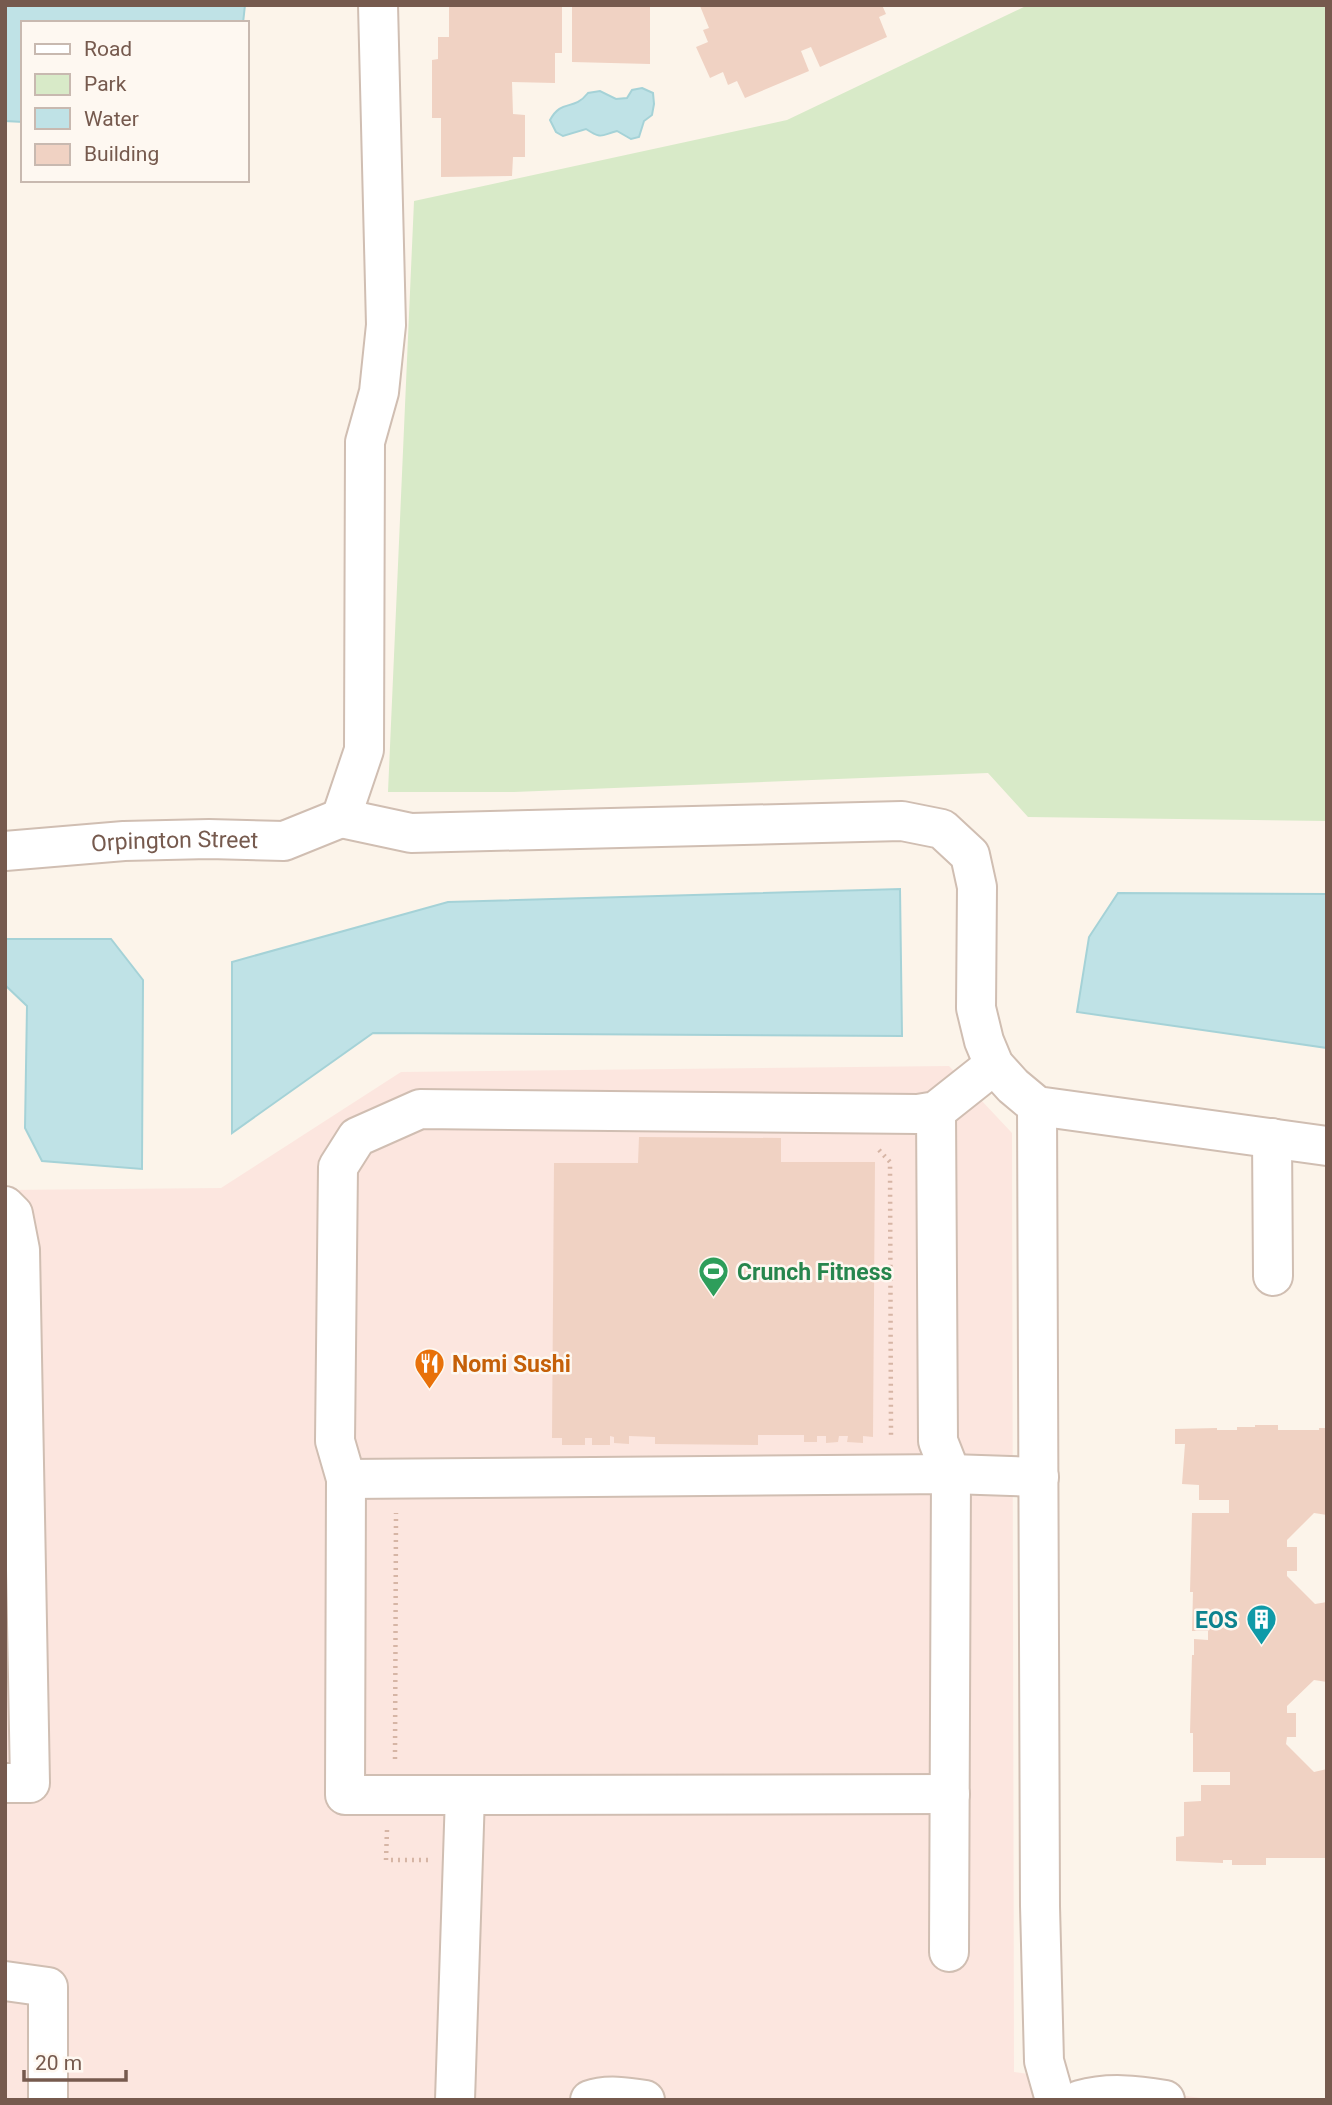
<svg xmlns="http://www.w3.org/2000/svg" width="1332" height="2105" font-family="Roboto,sans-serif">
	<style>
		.commercial { fill: #fce6df }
		.green { fill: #d8eac8 }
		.water { fill: #bfe2e6; stroke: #a5d2d7; stroke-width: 2 }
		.building { fill: #f0d2c3 }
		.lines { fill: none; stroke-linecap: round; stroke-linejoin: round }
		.minor-casing { stroke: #d0beb2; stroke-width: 42 }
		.path { stroke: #d6b5a5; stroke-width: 4.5; stroke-dasharray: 2 5; stroke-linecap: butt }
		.minor { stroke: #fff; stroke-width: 38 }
		.labels { text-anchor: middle; stroke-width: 5; stroke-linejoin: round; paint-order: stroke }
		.street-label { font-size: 23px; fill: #765a4e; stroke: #fef8f1 }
		.leisure-label { font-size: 23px; font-weight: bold; fill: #27864d; stroke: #fef8f1; text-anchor: start }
		.food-label { font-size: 23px; font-weight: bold; fill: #c56008; stroke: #fef8f1; text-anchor: start }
		.culture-label { font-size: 23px; font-weight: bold; fill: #0d838f; stroke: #fef8f1; text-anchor: end }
	</style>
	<rect width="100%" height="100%" fill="#fcf4ea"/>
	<path class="commercial" d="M949 1066 1012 1133 1014 2072 1215 2100H5V1190L221 1188 401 1072Z"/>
	<path class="green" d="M1028 5H1327V821L1028 817 988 773 514 792H388L414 201 787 120Z"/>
	<path class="water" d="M5 5H245L243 23H23V122L5 121Z
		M642 88 653 93 654 104 652 115 644 121 639 137 631 139 617 131C601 135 603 140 586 129L563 136 556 132 550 120C562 98 573 112 588 93L600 91 616 99 627 98 632 90Z
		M900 889 902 1036 373 1033 232 1133V962L448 902Z
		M1118 893 1327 894V1048L1077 1012 1089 937Z
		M5 939H111L143 980 142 1169 42 1161 25 1128 27 1006 5 985Z"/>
	<path class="building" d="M449 5H562V53H555V83L512 82 513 114 525 115V157H513L512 176 441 177V118H432V60L438 59V37H449Z
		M572 5H650V64L572 62Z
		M703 5H882L886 14 879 17 887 37 820 67 811 47 801 51 809 71 745 98 737 81 728 85 723 72 710 78 696 47 708 42 703 30 709 28 700 6Z
		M639 1137 781 1138V1162H875L873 1437 863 1436V1443L847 1442 848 1436H839L838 1442 826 1443V1436H817V1442H804V1435H758V1445L655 1444V1437L629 1436V1444L614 1443V1437L610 1436V1445H592V1438H585V1445H562V1438H552L554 1163H638Z
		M1255 1425H1278V1430H1319V1428H1327V1515L1314 1513 1287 1540V1547H1297V1571H1287V1576L1315 1604 1327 1602V1682L1314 1680 1287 1706V1713H1296V1737H1287L1286 1744 1314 1772 1327 1769V1858H1266V1865H1232V1860H1223V1863L1176 1861V1837L1184 1836V1802L1201 1801V1785H1230V1772H1193V1733H1190L1192 1655H1194V1639L1208 1640V1631H1192L1193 1592H1190L1192 1513H1229V1500H1199V1485L1182 1484 1185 1444H1175V1429L1217 1428V1430H1237V1427H1255Z"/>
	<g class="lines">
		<defs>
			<g id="minor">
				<path d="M341 818 411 833 902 821 942 829 970 855 977 887 976 1008 984 1041 994 1065 1013 1086 1037 1106 1327 1146"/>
				<path d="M341 818 364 750 365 442 379 392 386 325 378 5"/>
				<path id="s1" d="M5 851 124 841 209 839 284 841 341 818"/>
				<path d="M1037 1106 1040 1906 1044 2061 1055 2100"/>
				<path d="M936 1111 938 1441 951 1474 949 1952"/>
				<path d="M1272 1138 1273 1276"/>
				<path d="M5 1206 13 1214 20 1250 30 1783H5"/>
				<path d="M346 1479 951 1474 1039 1477"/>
				<path d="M465 1795 950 1794"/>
				<path d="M5 1981 48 1987V2100"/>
				<path d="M455 2100 465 1795H345L346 1479 335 1441 338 1167 357 1137 420 1109 918 1114 936 1111 994 1065"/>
				<path d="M590 2100C606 2094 628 2097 645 2100"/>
				<path d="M1080 2100C1108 2092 1136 2095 1165 2100"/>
			</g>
		</defs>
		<use href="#minor" class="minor-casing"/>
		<path class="path" d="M879 1150 890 1162 891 1438
			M395 1759 396 1513
			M387 1830 386 1860H429"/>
		<use href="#minor" class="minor"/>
	</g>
	<defs>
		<symbol id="stadium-pin" viewBox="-11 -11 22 30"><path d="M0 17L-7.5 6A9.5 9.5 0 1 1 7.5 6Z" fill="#2e9e5b" stroke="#fef8f1"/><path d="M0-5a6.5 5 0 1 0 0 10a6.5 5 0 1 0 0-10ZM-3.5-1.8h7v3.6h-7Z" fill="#fff"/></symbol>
		<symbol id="restaurant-pin" viewBox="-11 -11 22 30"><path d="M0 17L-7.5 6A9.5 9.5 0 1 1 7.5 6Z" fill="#e8710a" stroke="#fef8f1"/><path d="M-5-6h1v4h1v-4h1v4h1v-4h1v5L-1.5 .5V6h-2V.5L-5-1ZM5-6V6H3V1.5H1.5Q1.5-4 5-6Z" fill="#fff"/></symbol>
		<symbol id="building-pin" viewBox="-11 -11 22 30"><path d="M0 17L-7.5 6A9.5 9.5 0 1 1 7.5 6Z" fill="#0f9aa8" stroke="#fef8f1"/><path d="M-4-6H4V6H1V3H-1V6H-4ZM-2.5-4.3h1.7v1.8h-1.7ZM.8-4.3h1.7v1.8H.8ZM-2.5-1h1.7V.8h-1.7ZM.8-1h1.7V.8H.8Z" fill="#fff"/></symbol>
	</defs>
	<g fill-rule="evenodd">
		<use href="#stadium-pin" x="696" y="1254" width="35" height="47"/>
		<use href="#restaurant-pin" x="412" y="1346" width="35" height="47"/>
		<use href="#building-pin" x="1244" y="1602" width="35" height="47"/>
	</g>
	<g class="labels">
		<g class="street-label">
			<text dy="8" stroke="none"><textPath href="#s1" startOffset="170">Orpington Street</textPath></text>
		</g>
		<g class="leisure-label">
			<text x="737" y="1280">Crunch Fitness</text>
		</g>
		<g class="food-label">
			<text x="452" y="1372">Nomi Sushi</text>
		</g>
		<g class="culture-label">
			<text x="1238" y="1628">EOS</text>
		</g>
	</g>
	<rect width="1332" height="2105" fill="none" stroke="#765a4e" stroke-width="14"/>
	<rect x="21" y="21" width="228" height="161" fill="#fef8f1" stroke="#c8b9b0" stroke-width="2"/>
	<rect x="35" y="44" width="35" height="10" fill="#ffffff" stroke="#c8b9b0" stroke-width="2"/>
	<text x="84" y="56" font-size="21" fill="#765a4e">Road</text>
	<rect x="35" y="74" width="35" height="21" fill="#d8eac8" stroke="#c8b9b0" stroke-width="2"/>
	<text x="84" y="91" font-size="21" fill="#765a4e">Park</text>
	<rect x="35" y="108" width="35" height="21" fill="#bfe2e6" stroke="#c8b9b0" stroke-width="2"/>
	<text x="84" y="126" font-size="21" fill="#765a4e">Water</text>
	<rect x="35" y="144" width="35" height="21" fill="#f0d2c3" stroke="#c8b9b0" stroke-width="2"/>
	<text x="84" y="161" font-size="21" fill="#765a4e">Building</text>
	<path d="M24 2070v10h102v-10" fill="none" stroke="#765a4e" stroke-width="3.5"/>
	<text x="35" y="2070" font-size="21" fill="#765a4e" stroke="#fef8f1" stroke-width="5" paint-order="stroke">20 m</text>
</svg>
